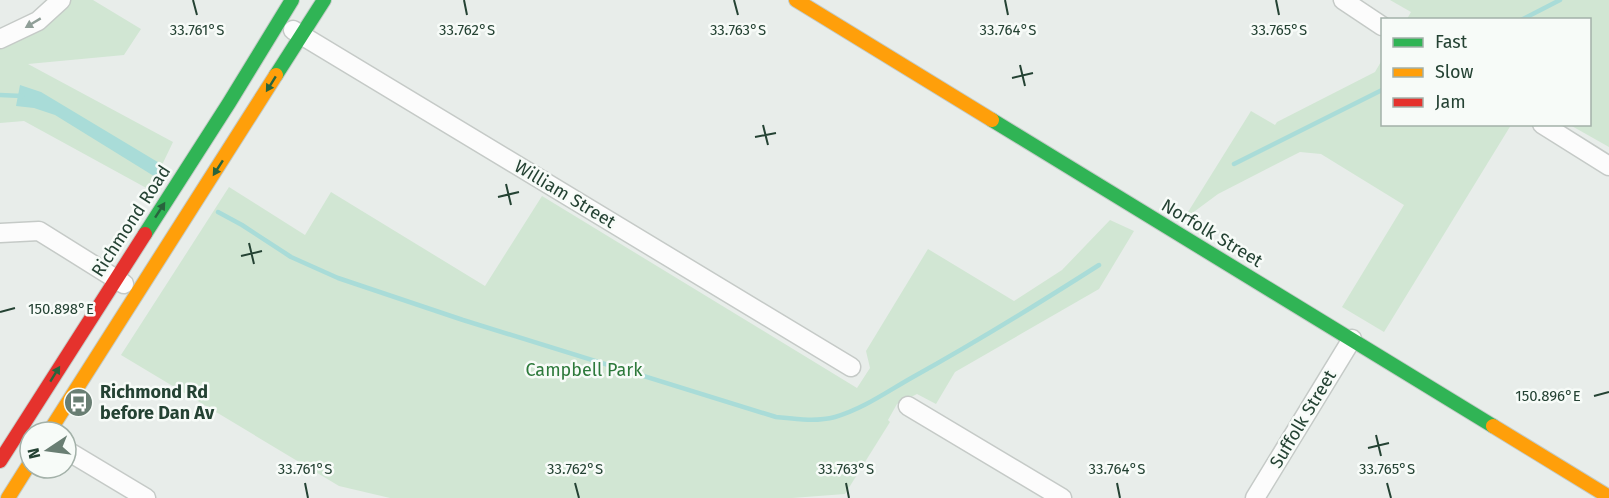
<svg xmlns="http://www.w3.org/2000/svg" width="1609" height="498" font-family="'Fira Sans',sans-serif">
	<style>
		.green { fill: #d1e6d3 }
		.water { fill: #a9dcd8 }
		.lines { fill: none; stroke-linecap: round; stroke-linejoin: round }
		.stream { stroke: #a9dcd8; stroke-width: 4.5 }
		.street-casing { stroke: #c5cac7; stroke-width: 21 }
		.fast-casing { stroke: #c3cbc7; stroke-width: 16 }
		.slow-casing { stroke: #c3cbc7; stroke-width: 16 }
		.jam-casing { stroke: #c3cbc7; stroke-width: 16 }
		.street { stroke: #fcfcfc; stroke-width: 18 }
		.fast { stroke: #30b455; stroke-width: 14 }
		.slow { stroke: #ff9f0a; stroke-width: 14 }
		.jam { stroke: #e5322d; stroke-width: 14 }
		.oneway { fill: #909f98 }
		.oneway2 { fill: #28643d }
		.ticks { fill: none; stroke: #244233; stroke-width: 2 }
		.labels { text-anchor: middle; stroke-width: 5; stroke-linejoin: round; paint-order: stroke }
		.street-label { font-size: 18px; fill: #244233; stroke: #f7fbf8 }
		.park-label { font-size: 18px; fill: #2d793b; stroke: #f7fbf8 }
		.poi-label { font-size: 18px; font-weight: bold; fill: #244233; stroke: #f7fbf8; text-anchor: start }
		.ticks-label { font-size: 15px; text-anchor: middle; fill: #244233; stroke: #f7fbf8; stroke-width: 5; stroke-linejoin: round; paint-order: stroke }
	</style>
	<rect width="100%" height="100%" fill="#e8edea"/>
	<path class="green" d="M69 0H93L141 29 124 55 28 64 173 142 150 190 24 121 0 123V46Z
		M1390 0H1609V147L1570 125 1590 124V20L1407 19 1411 12Z
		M1382 60V124L1511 125 1384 332 1342 307 1404 205 1321 154 1300 152 1218 194 1191 214 1188 212 1251 111 1275 125 1277 122 1375 72Z
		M229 187 305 235 331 192 485 286 542 196 857 388 870 368 866 351 928 249 1014 301 1062 270 1110 220 1134 231 1099 289 955 372 936 404 917 394 897 404 888 420 890 422 845 494 792 498H390L339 486 121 355Z"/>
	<path class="water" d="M20 85 41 92 166 167 157 178 55 115 34 108 16 106Z"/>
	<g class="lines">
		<path class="stream" d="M1521 20 1560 0
			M0 95 22 96
			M1234 164 1382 90
			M218 212 242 225 291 257 338 278 463 320 776 417C795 419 816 422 835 417 863 409 888 391 913 377 976 342 1038 304 1099 265"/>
		<defs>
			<path id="street" d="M1343 0 1382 26
				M293 30 851 367
				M0 39 38 21 61 0
				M1542 124 1609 166
				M0 233 39 231 124 284
				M908 406 1062 498
				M66 450 146 498
				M1255 498 1352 339"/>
			<path id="fast" d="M276 75 324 0
				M992 120 1493 426
				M145 234 229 103 292 0"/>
			<path id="slow" d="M796 0 992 120
				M1493 426 1609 497
				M49 432 276 75
				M8 498 30 463"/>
			<path id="jam" d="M0 461 145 234"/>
		</defs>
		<use href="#street" class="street-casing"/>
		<use href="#fast" class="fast-casing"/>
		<use href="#slow" class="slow-casing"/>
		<use href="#jam" class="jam-casing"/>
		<use href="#street" class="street"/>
		<use href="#fast" class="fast"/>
		<use href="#slow" class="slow"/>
		<use href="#jam" class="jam"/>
	</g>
	<defs><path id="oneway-solid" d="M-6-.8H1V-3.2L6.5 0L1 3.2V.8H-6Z" transform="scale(1.5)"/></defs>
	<use class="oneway" href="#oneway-solid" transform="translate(33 23) rotate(149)"/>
	<g class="oneway2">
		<use href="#oneway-solid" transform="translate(271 84) rotate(122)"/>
		<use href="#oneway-solid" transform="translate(218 168) rotate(123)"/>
		<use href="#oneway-solid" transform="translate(160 210) rotate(-57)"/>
		<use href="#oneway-solid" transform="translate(55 374) rotate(-58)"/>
	</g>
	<path class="ticks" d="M193 0 197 15M464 0 467 15M734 0 738 15M1005 0 1008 15M1276 0 1279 15M1020 65 1025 86M1012 78 1033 73M763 125 768 145M755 137 776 133M506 184 511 205M498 197 519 192M249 243 254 264M241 256 262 251M0 312 15 308M1594 396 1609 392M1376 435 1381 456M1368 448 1389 443M305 483 308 498M575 483 579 498M846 483 849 498M1117 483 1120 498M1387 483 1391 498"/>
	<defs>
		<symbol id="bus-disc" viewBox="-11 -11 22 22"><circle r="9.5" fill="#697e73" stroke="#f7fbf8"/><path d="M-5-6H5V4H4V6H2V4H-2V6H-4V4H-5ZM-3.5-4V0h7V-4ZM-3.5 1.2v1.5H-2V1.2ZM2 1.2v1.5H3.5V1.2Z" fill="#fff"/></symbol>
	</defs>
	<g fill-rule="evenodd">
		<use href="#bus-disc" x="62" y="386" width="33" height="33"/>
	</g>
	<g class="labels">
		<g class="street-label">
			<text transform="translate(565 194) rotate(31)" y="6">William Street</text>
			<text transform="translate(131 221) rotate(-57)" y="6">Richmond Road</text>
			<text transform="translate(1212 233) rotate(31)" y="6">Norfolk Street</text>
			<text transform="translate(1303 419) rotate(-59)" y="6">Suffolk Street</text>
		</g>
		<g class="park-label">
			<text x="584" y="376">Campbell Park</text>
		</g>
		<g class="poi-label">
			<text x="100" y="398">Richmond Rd<tspan x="100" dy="21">before Dan Av</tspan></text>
		</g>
	</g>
	<g class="ticks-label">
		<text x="197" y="35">33.761°S</text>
		<text x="467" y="35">33.762°S</text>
		<text x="738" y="35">33.763°S</text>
		<text x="1008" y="35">33.764°S</text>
		<text x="1279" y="35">33.765°S</text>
		<text x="61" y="314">150.898°E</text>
		<text x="1548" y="401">150.896°E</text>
		<text x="305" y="474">33.761°S</text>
		<text x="575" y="474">33.762°S</text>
		<text x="846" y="474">33.763°S</text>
		<text x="1117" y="474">33.764°S</text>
		<text x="1387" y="474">33.765°S</text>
	</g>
	<rect x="1381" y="18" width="210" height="108" fill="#f7fbf8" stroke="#a3b1a9" stroke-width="1.5"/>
	<rect x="1393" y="38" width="30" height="9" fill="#30b455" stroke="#a3b1a9" stroke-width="1.5"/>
	<text x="1435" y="48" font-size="18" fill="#244233">Fast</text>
	<rect x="1393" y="68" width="30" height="9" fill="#ff9f0a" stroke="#a3b1a9" stroke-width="1.5"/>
	<text x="1435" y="78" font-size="18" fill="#244233">Slow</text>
	<rect x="1393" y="98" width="30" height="9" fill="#e5322d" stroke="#a3b1a9" stroke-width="1.5"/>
	<text x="1435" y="108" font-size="18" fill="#244233">Jam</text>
	<g transform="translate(48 450) rotate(257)"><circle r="28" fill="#f7fbf8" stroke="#a3b1a9" stroke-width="1.5"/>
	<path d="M0-4.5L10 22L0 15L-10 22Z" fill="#697e73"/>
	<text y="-9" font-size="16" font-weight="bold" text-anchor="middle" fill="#244233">N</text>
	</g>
</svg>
